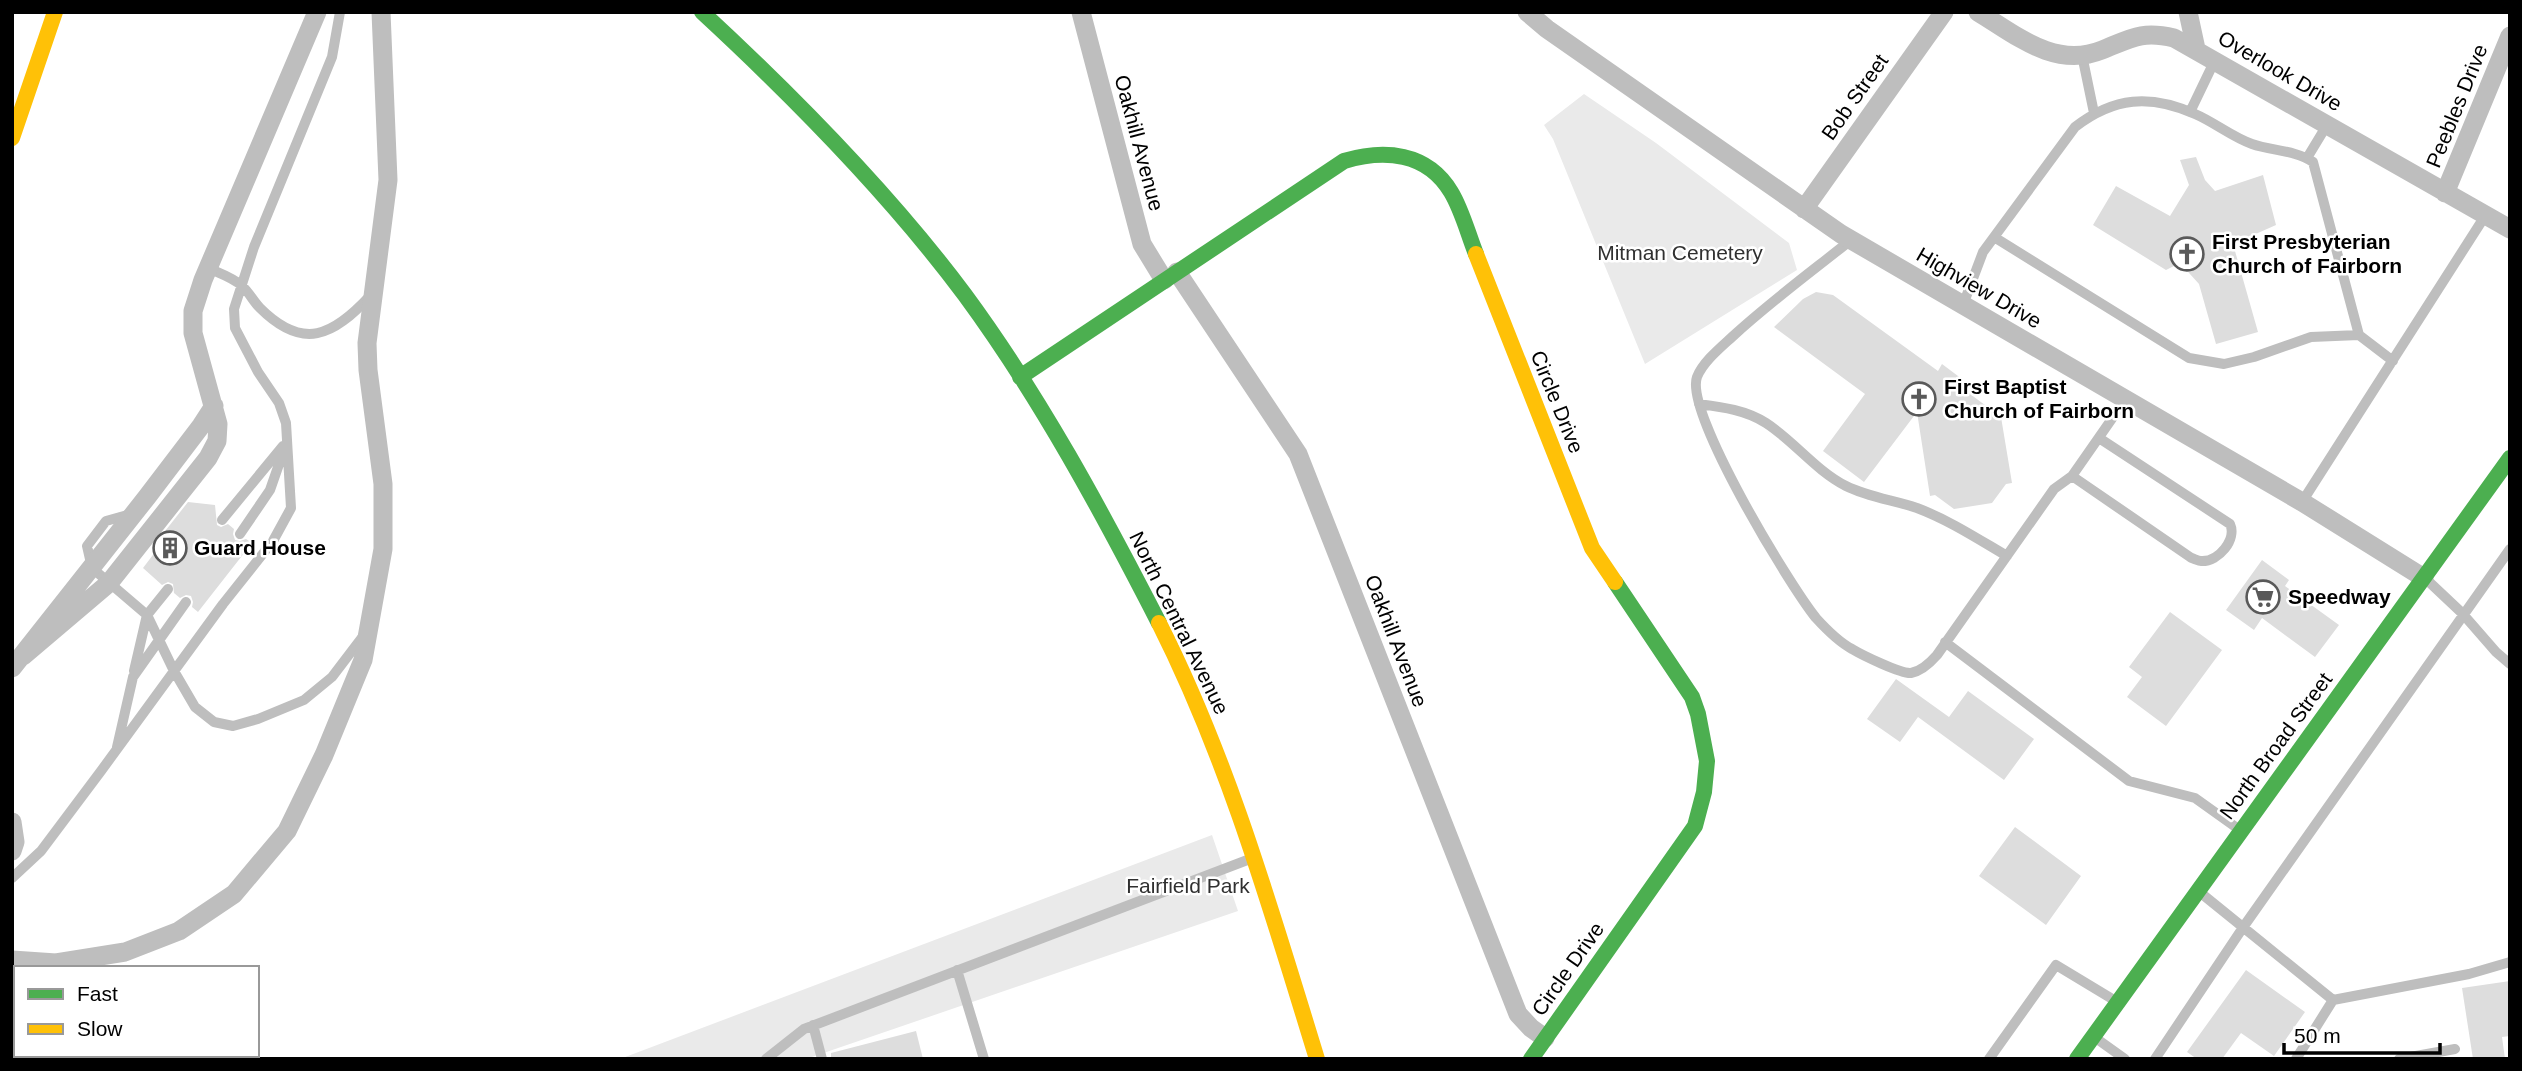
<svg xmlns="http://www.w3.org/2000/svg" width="2522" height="1071" font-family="Helvetica,sans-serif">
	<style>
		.green { fill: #eaeaea }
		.building { fill: #ddd }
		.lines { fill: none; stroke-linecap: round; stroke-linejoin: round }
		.lane { stroke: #bebebe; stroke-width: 10 }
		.street { stroke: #bebebe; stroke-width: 19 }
		.fast { stroke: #4caf50; stroke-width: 16 }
		.slow { stroke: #ffc107; stroke-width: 16 }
		.labels { text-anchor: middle; stroke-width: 5; stroke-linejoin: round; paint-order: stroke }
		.street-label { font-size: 21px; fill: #000; stroke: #fff }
		.poi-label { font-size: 21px; font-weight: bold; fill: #000; stroke: #fff; text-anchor: start }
		.park-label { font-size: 21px; fill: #303030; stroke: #fff }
	</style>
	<rect width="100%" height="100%" fill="#fff"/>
	<path class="green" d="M1584 94 1656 143 1789 243 1797 270 1645 364 1553 139 1544 125Z
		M1212 835 1238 911 806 1059H620Z"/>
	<path class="building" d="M2196 157 2205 180 2215 191 2263 175 2276 225 2233 244 2258 332 2216 344 2199 284 2180 263 2166 270 2093 225 2116 186 2170 216 2189 185 2180 160Z
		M1816 292 1833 295 1938 371 1942 364 1962 379 1958 385 2001 417 2012 483 2006 484 1992 503 1954 509 1935 495 1930 496 1917 412 1864 482 1823 451 1865 394 1774 327 1803 299Z
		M188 502 215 505 217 525 221 527 228 524 234 529 233 534 235 540 240 541 246 539 252 543 198 612 192 607 193 602 191 596 186 595 180 598 174 593 173 584 168 582 162 585 143 568 165 539 162 535Z
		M2262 560 2289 580 2285 586 2339 625 2315 657 2262 618 2254 630 2226 610Z
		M2170 612 2222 650 2166 726 2127 697 2142 677 2129 667Z
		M1896 679 1949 717 1968 691 2034 739 2004 780 1918 717 1900 742 1867 719Z
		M2015 827 2081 876 2046 925 1979 876Z
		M2246 970 2305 1012 2274 1056 2241 1033 2222 1059H2197L2187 1052Z
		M2510 981V1036L2502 1037 2505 1059H2473L2462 988Z
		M916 1031 923 1059H831V1053Z"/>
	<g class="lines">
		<path class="lane" d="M2082 55 2094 113
			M2190 112 2215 60
			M2307 158 2327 125
			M1994 237 2189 358 2224 364 2254 357 2311 337 2359 335
			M1851 240C1811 272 1770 302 1732 337 1720 348 1703 362 1697 377 1684 412 1790 586 1816 618 1826 629 1839 642 1852 649 1862 655 1901 674 1911 673 1922 671 1930 663 1937 655L2054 489 2072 476
			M208 268C219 273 234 278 242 286 249 292 253 301 260 308 303 351 333 336 370 296
			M1963 305 1983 252 2075 127C2114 97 2150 94 2195 114 2214 122 2232 137 2252 144 2272 151 2295 150 2313 162L2359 335 2393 361
			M1699 404C1722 407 1746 410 1766 423 1794 441 1815 470 1846 486 1868 497 1893 500 1917 508 1949 520 1978 539 2007 556
			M2099 438 2230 524C2237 539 2219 562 2201 561 2199 561 2191 558 2190 557L2072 476 2125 400
			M2302 502 2485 216
			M131 514 106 521 87 546 92 568 147 615 174 671 195 707 214 722 233 726 258 719 304 700 332 677 364 635
			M222 520 283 446
			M240 534 270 490 285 447
			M2427 580 2462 613 2496 652 2510 664
			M1945 642 2129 781 2195 798 2237 828
			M134 671 147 615 168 589
			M117 747 133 677 186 602
			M12 878 41 851 101 771 223 604 273 541 291 508 286 423 279 403 258 372 235 328 234 309 254 247 332 57 340 12
			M2202 894 2333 1000 2469 974 2510 962
			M957 970 984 1059
			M813 1025 822 1059
			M2097 1039 2125 1059
			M766 1059 804 1029 1250 859
			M1989 1059 2056 965 2114 1000
			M2155 1059 2244 926 2510 549
			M2296 1059 2333 1000
			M2399 1059 2455 1049"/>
		<path class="street" d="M1081 12 1142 244 1164 280
			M1527 12 1547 29 1841 234 2302 502 2424 578
			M1978 12C2016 35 2055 69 2102 50 2130 39 2141 30 2174 38L2510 229
			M2188 12 2196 49
			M2445 193 2510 36
			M1804 209 1944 12
			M1177 272 1298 454 1518 1014 1531 1028 1545 1038
			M23 656 109 583 208 458 217 441 218 424 193 333V311L203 280 317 12
			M12 668 147 497 201 426 214 406
			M12 822 15 842 12 851
			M12 960 56 963 125 952 179 931 234 894 287 831 324 755 363 660 383 549V484L368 370 367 343 388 180 381 12"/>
		<path class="fast" d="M702 12C795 98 889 193 965 295 1040 397 1101 510 1159 623
			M1020 377 1344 161C1384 149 1427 152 1451 192 1462 210 1468 234 1476 254
			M1531 1059 1695 826 1704 792 1707 761 1698 714 1692 697 1615 582
			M2077 1059 2510 458"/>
		<path class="slow" d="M12 138 55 12
			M1476 254 1592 548 1615 582
			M1159 623C1229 762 1271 910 1317 1059"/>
	</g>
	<defs>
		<symbol id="church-ring" viewBox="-11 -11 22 22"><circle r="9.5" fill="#fff" stroke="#595959" stroke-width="1.5"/><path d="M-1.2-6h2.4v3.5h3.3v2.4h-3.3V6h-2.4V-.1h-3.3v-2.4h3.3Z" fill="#595959"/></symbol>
		<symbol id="building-ring" viewBox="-11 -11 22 22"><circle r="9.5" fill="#fff" stroke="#595959" stroke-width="1.5"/><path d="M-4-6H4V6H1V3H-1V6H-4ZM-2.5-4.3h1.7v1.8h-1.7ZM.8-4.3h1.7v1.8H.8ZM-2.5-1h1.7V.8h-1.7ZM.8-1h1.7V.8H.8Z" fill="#595959"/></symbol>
		<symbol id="supermarket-ring" viewBox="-11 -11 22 22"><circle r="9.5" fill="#fff" stroke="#595959" stroke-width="1.5"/><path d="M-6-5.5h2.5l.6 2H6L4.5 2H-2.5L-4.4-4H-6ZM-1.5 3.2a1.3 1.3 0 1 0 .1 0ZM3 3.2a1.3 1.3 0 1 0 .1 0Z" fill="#595959"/></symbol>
	</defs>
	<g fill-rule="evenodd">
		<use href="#church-ring" x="2168" y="235" width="38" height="38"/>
		<use href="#church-ring" x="1900" y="380" width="38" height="38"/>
		<use href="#building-ring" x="151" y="529" width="38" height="38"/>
		<use href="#supermarket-ring" x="2244" y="578" width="38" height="38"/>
	</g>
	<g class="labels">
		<g class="street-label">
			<text transform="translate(2280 71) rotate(30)" y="7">Overlook Drive</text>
			<text transform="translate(1855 97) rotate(-55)" y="7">Bob Street</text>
			<text transform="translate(2457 106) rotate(-68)" y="7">Peebles Drive</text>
			<text transform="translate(1139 143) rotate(75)" y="7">Oakhill Avenue</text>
			<text transform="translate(1979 288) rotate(30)" y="7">Highview Drive</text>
			<text transform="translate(1557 402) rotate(68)" y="7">Circle Drive</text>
			<text transform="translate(1179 623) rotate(64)" y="7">North Central Avenue</text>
			<text transform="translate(1396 641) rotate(69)" y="7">Oakhill Avenue</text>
			<text transform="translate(2276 746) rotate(-54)" y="7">North Broad Street</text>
			<text transform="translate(1568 969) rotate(-55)" y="7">Circle Drive</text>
		</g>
		<g class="poi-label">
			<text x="2212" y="249">First Presbyterian<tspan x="2212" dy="24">Church of Fairborn</tspan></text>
			<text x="1944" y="394">First Baptist<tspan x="1944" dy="24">Church of Fairborn</tspan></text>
			<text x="194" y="555">Guard House</text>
			<text x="2288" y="604">Speedway</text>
		</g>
		<g class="park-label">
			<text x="1680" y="260">Mitman Cemetery</text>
			<text x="1188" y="893">Fairfield Park</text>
		</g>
	</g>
	<rect width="2522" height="1071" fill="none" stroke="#000000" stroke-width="28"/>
	<rect x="14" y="966" width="245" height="91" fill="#ffffff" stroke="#999999" stroke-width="2"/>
	<rect x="28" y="989" width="35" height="10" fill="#4caf50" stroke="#999999" stroke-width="2"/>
	<text x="77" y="1001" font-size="21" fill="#000000">Fast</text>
	<rect x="28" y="1024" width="35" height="10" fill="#ffc107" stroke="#999999" stroke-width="2"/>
	<text x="77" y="1036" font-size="21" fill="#000000">Slow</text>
	<path d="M2284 1043v10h156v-10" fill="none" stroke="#000000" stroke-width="3.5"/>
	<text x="2294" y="1043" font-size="21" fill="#000000" stroke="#ffffff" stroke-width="5" paint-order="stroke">50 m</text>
</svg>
